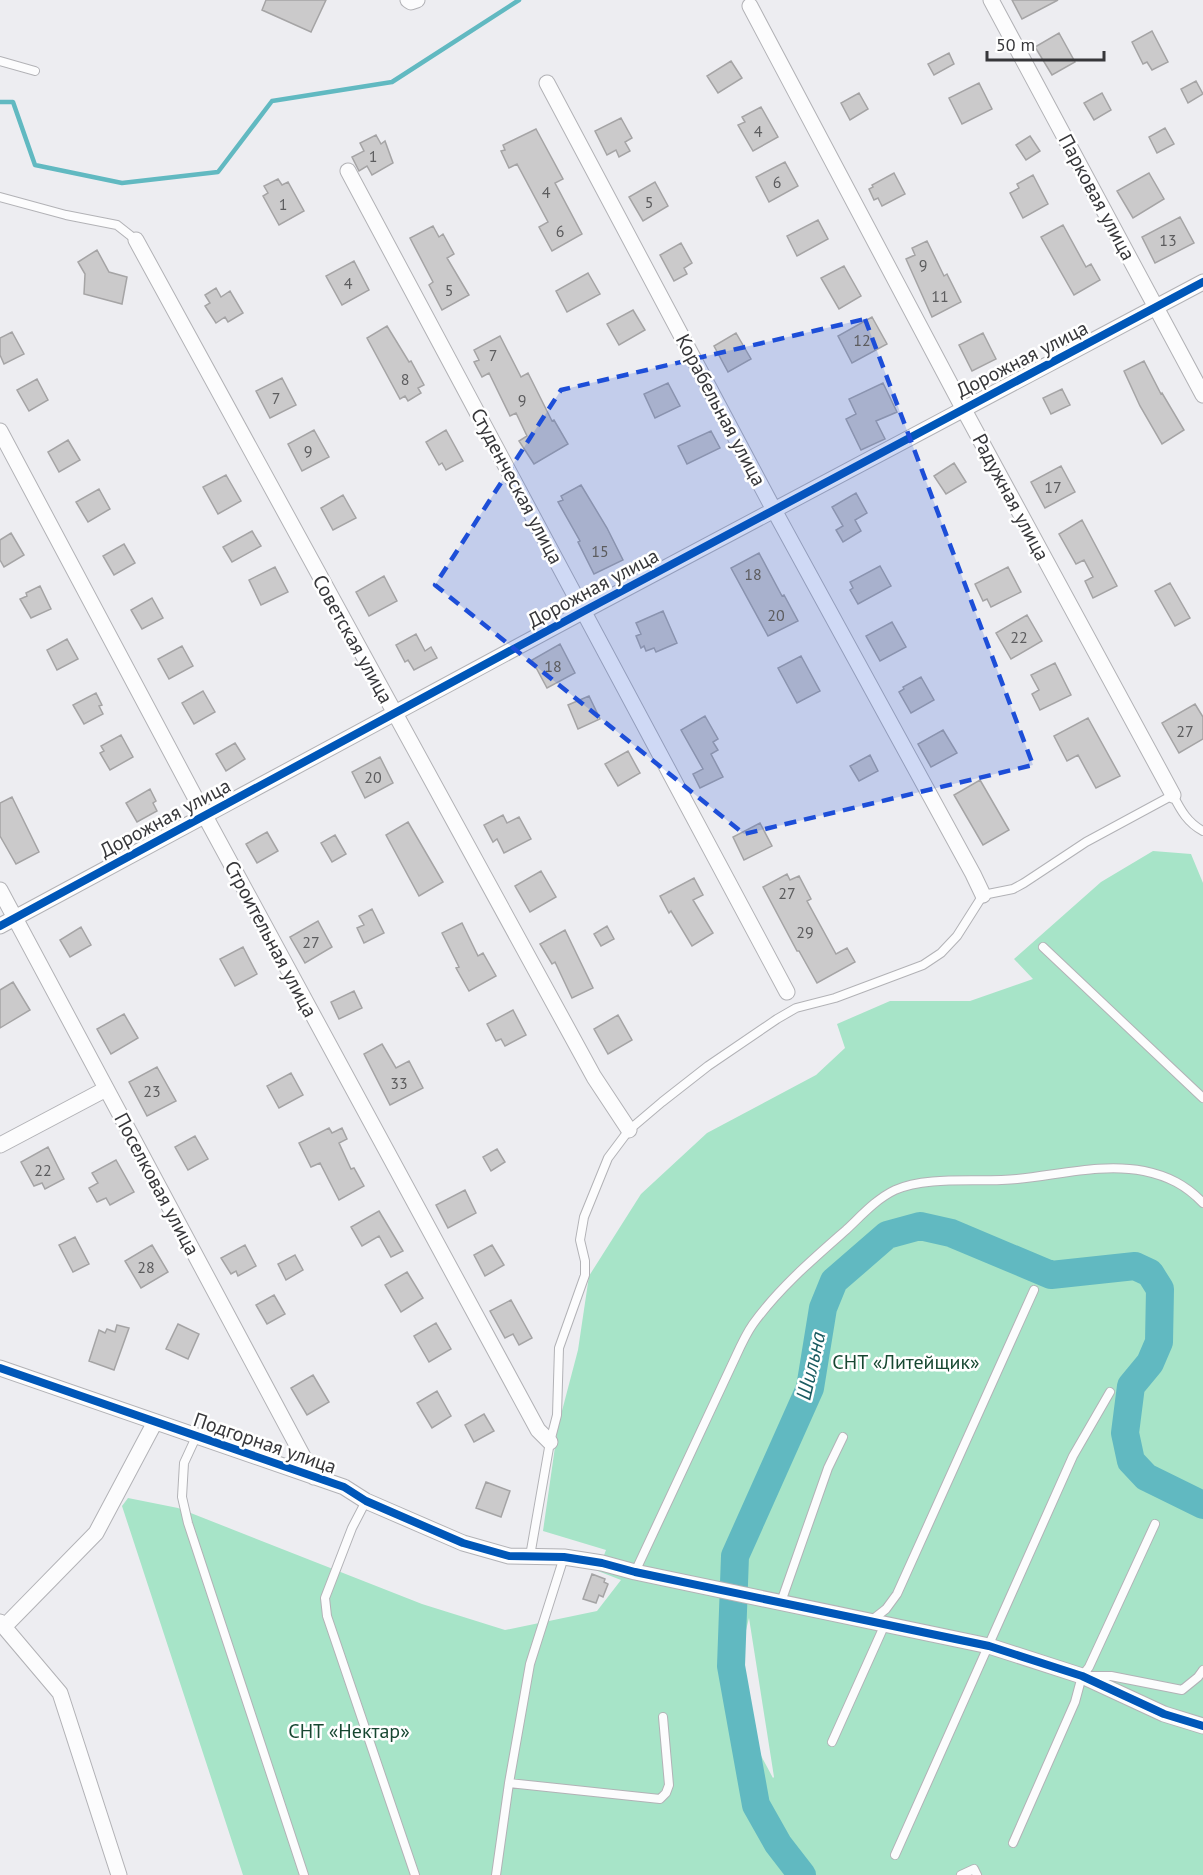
<svg xmlns="http://www.w3.org/2000/svg" width="1203" height="1875" font-family="'PT Sans',sans-serif">
	<style>
		.green { fill: #a7e4c8; fill-rule: evenodd }
		.lines { fill: none; stroke-linecap: round; stroke-linejoin: round }
		.stream { stroke: #61b9c1; stroke-width: 4.5 }
		.river { stroke: #61b9c1; stroke-width: 28 }
		.building { fill: #cbcacb; stroke: #a5a4a5; stroke-width: 1.5 }
		.service-casing { stroke: #b2b2b6; stroke-width: 10 }
		.minor-casing { stroke: #b2b2b6; stroke-width: 17 }
		.service { stroke: #fcfcfd; stroke-width: 8 }
		.minor { stroke: #fcfcfd; stroke-width: 15 }
		.cycleway-casing { stroke: #fff; stroke-width: 11 }
		.cycleway { stroke: #0057b8; stroke-width: 8 }
		.marked { fill: #1d4ed8; fill-opacity: 0.2; stroke: #1d4ed8; stroke-width: 4.5; stroke-dasharray: 12 8; stroke-linejoin: round }
		.labels { text-anchor: middle; stroke-width: 5; stroke-linejoin: round; paint-order: stroke }
		.number-label { font-size: 16px; fill: #5c5c5e }
		.street-label { font-size: 20px; fill: #37373a; stroke: #fff }
		.park-label { font-size: 20px; fill: #174731; stroke: #fff }
		.water-label { font-size: 21px; font-style: italic; fill: #1a5b61; stroke: #fff }
	</style>
	<rect width="100%" height="100%" fill="#ededf1"/>
	<path class="green" d="M1153 851 1191 854 1203 883V1875H243L122 1506 128 1498 178 1508 422 1604 505 1630 597 1611 621 1580 598 1571 606 1550 543 1531 558 1426 578 1350 589 1276 641 1194 707 1133 816 1075 845 1048 837 1024 890 1001H970L1033 979 1014 959 1101 882ZM749 1618 774 1777 773 1778 757 1748 737 1667Z"/>
	<g class="lines">
		<path class="stream" d="M0 102H13L35 165 122 183 218 172 272 101 392 82 519 0"/>
		<path class="river" d="M802 1875 778 1844 756 1805 731 1666 735 1556 810 1388 823 1308 834 1281 887 1235 920 1226 951 1233 1051 1275 1135 1266 1150 1273 1160 1289 1159 1342 1150 1363 1131 1386 1125 1433 1131 1461 1146 1477 1203 1505"/>
	</g>
	<path class="building" d="M266 0H326L311 32 262 10Z
		M1012 0H1058L1022 19Z
		M1152 31 1168 62 1152 70 1147 62 1143 64 1132 42Z
		M1059 33 1075 62 1052 75 1035 47Z
		M949 53 954 64 934 75 928 64Z
		M731 61 742 78 718 93 707 76Z
		M1196 81 1203 94 1188 103 1181 89Z
		M979 83 992 109 962 124 949 98Z
		M859 93 868 109 850 120 841 103Z
		M1102 93 1111 110 1094 120 1084 103Z
		M761 107 778 137 753 151 738 125 745 122 742 117Z
		M621 118 632 138 625 142 630 151 619 157 616 150 607 155 595 131Z
		M1165 128 1174 144 1157 153 1149 137Z
		M536 129 563 179 555 183 582 234 552 251 539 227 548 222 517 164 509 168 501 151 505 150 503 145Z
		M376 135 381 144 385 141 393 163 372 175 367 166 359 171 352 157 364 151 360 143Z
		M1030 136 1040 151 1026 160 1016 145Z
		M785 162 798 186 769 202 756 177Z
		M894 173 905 194 882 206 878 198 874 200 869 189 873 187 872 185Z
		M1149 173 1164 199 1133 218 1117 191Z
		M1033 175 1048 204 1023 218 1010 193 1019 188 1017 184Z
		M278 179 282 185 288 182 304 211 279 225 263 196 268 193 264 186Z
		M655 182 668 206 643 221 629 197Z
		M1180 217 1194 243 1155 263 1142 237Z
		M818 220 828 239 797 256 787 236Z
		M1063 225 1086 267 1091 264 1100 280 1074 295 1041 237Z
		M433 226 439 237 443 234 454 254 447 258 469 295 442 310 429 285 433 282 410 238Z
		M927 241 944 276 947 274 961 302 932 317 906 259 915 255 912 248Z
		M681 243 692 263 684 268 687 274 674 281 660 255Z
		M97 250 109 272 127 277 122 304 84 294 85 274 78 262Z
		M354 261 369 290 342 305 326 276Z
		M844 266 861 296 839 309 821 278Z
		M588 273 600 294 567 312 556 291Z
		M216 288 221 297 230 291 243 313 228 322 225 317 216 323 205 306 210 303 205 295Z
		M633 310 645 330 619 345 607 324Z
		M872 317 887 344 852 363 838 336Z
		M387 326 409 362 411 361 424 385 418 388 421 393 408 401 405 396 400 399 367 338Z
		M12 332 24 354 4 364 0 355V338Z
		M736 333 751 359 728 372 714 346Z
		M983 333 996 359 972 371 959 345Z
		M500 336 521 377 528 373 552 421 554 420 568 444 534 464 519 441 527 436 516 413 510 416 489 373 482 377 474 362 479 360 474 350Z
		M1144 361 1161 394 1162 393 1184 430 1162 444 1140 406 1124 371Z
		M282 378 296 405 270 418 256 391Z
		M37 379 48 400 29 411 17 390Z
		M668 383 680 406 655 418 644 394Z
		M883 383 897 412 876 421 885 439 861 450 846 419 856 414 849 399Z
		M1062 389 1070 405 1051 414 1043 398Z
		M314 430 329 457 302 471 288 444Z
		M446 430 463 461 446 470 442 463 439 465 426 442Z
		M711 431 720 448 687 464 678 446Z
		M68 440 80 460 59 472 48 452Z
		M954 463 966 482 946 494 934 476Z
		M1061 466 1075 492 1045 508 1031 482Z
		M226 475 241 501 218 514 203 487Z
		M581 485 607 528 623 560 594 574 578 542 580 541 558 502 563 500 561 496Z
		M99 489 110 509 88 522 76 502Z
		M856 493 867 513 855 520 861 531 843 542 836 530 843 526 832 507Z
		M343 495 356 518 333 530 321 508Z
		M1082 520 1117 586 1093 598 1085 581 1093 577 1084 560 1076 564 1059 534Z
		M252 531 261 546 232 562 223 547Z
		M11 533 24 555 4 567 0 560V540Z
		M124 544 135 563 114 575 103 556Z
		M759 553 782 596 784 595 798 621 768 636 731 568Z
		M880 566 891 586 858 604 850 590 853 588 850 582Z
		M275 567 288 592 261 605 249 580Z
		M1008 567 1021 592 991 607 987 599 983 601 975 584Z
		M384 576 397 601 369 616 356 592Z
		M1170 583 1190 618 1175 626 1155 591Z
		M40 586 51 609 31 618 20 599 27 596 26 593Z
		M152 598 163 618 142 629 131 610Z
		M663 611 677 643 656 652 654 648 646 651 644 646 641 648 636 636 641 634 636 623Z
		M1027 615 1042 641 1011 659 996 633Z
		M892 622 906 647 880 661 866 636Z
		M416 634 425 651 431 647 437 658 414 670 408 660 405 662 396 645Z
		M67 639 78 659 57 670 47 650Z
		M560 644 575 673 547 688 532 660Z
		M182 646 193 666 169 679 158 659Z
		M801 656 820 691 797 703 778 668Z
		M1055 663 1071 695 1040 710 1032 694 1039 690 1031 675Z
		M921 677 934 700 911 713 899 692 904 689 903 687Z
		M203 691 215 712 194 724 182 703Z
		M96 693 102 705 99 706 103 714 84 724 73 705Z
		M589 696 600 719 578 729 568 705Z
		M1195 704 1203 717V739L1179 753 1162 723Z
		M705 716 718 739 713 742 718 750 711 754 723 777 700 788 693 774 703 769 681 730Z
		M1088 718 1120 776 1096 788 1078 755 1067 761 1054 736Z
		M943 730 957 753 931 767 918 744Z
		M121 735 133 757 110 770 100 753 104 751 101 746Z
		M235 743 245 759 226 771 216 754Z
		M628 751 640 773 618 786 605 764Z
		M870 755 878 771 859 781 850 766Z
		M380 757 393 783 365 798 352 772Z
		M980 780 1009 830 983 845 954 795Z
		M150 789 156 801 153 803 157 811 137 822 126 803Z
		M12 797 39 852 16 864 0 836V803Z
		M503 815 507 823 519 817 531 839 504 853 497 839 493 842 484 825Z
		M408 822 443 882 419 896 386 835Z
		M760 823 772 846 744 860 733 837Z
		M267 832 278 851 257 863 246 844Z
		M335 835 346 854 332 862 321 843Z
		M541 871 556 897 530 912 515 886Z
		M787 874 790 880 799 876 811 899 807 901 836 954 847 948 855 962 817 983 799 951H797L763 887Z
		M694 878 703 895 693 900 713 933 692 946 671 911 669 913 660 896Z
		M372 909 384 933 364 943 357 928 364 925 359 916Z
		M318 921 332 947 305 963 290 937Z
		M462 923 478 956 483 953 496 976 469 991 456 968 459 967 442 933Z
		M607 926 614 939 601 946 594 934Z
		M81 927 91 945 70 957 60 940Z
		M565 930 593 988 572 998 555 962 552 964 540 944Z
		M243 947 257 974 235 986 220 959Z
		M13 982 30 1010 0 1028V990Z
		M354 991 362 1008 339 1019 331 1002Z
		M513 1010 526 1035 505 1046 501 1039 496 1041 487 1024Z
		M124 1014 138 1038 111 1054 97 1029Z
		M618 1015 632 1040 608 1054 594 1029Z
		M382 1044 396 1068 409 1061 423 1088 390 1105 364 1054Z
		M157 1067 176 1101 147 1116 129 1082Z
		M291 1073 303 1095 279 1108 267 1086Z
		M329 1128 332 1133 342 1128 347 1139 339 1143 351 1169 354 1168 364 1186 339 1200 320 1163 311 1167 299 1143Z
		M195 1136 208 1159 188 1170 175 1147Z
		M48 1147 64 1179 45 1189 42 1183 34 1186 21 1162Z
		M497 1149 505 1162 491 1171 483 1157Z
		M116 1160 134 1192 110 1205 106 1198 97 1202 89 1188 98 1183 92 1173Z
		M465 1190 476 1213 448 1228 436 1205Z
		M379 1211 403 1251 391 1257 379 1236 362 1246 351 1227Z
		M75 1237 89 1264 73 1272 59 1245Z
		M152 1245 168 1272 141 1288 125 1261Z
		M245 1245 256 1266 238 1276 236 1271 231 1274 221 1258Z
		M492 1245 504 1265 485 1276 474 1255Z
		M295 1255 303 1270 286 1280 278 1264Z
		M407 1272 423 1298 401 1312 385 1285Z
		M274 1295 285 1314 267 1324 256 1305Z
		M511 1300 532 1338 519 1345 513 1334 505 1338 490 1311Z
		M436 1323 451 1349 429 1362 414 1336Z
		M178 1324 199 1334 188 1359 166 1349Z
		M117 1325 129 1328 114 1370 89 1361 99 1330 105 1333 107 1329 115 1332Z
		M313 1375 329 1402 307 1415 291 1388Z
		M437 1391 451 1416 432 1428 417 1403Z
		M484 1414 494 1431 474 1442 465 1425Z
		M486 1482 510 1491 501 1517 476 1508Z
		M592 1574 605 1579 604 1582 608 1584 603 1597 599 1595 596 1603 583 1599Z"/>
	<g class="lines">
		<defs>
			<path id="service" d="M0 61 35 71
				M0 197 66 215 117 225 136 240
				M1043 947 1203 1098
				M196 1437 184 1463 182 1497 188 1523 304 1875
				M366 1501 352 1528 325 1598 327 1616 415 1875
				M530 1556 550 1442 557 1415 559 1348 585 1275V1261L580 1240 584 1217 608 1158 629 1130 662 1102 708 1066 777 1019 796 1008 835 998 923 965 941 953 957 936 983 895 1013 889 1024 883 1086 842 1173 795C1181 811 1188 823 1203 831
				M635 1572 736 1356C741 1345 746 1334 753 1324 779 1288 813 1259 846 1230 861 1216 876 1199 895 1190 928 1175 981 1183 1017 1179 1059 1175 1102 1163 1144 1171 1168 1176 1186 1185 1203 1203
				M781 1602 828 1468 843 1437
				M872 1620 886 1609 897 1594 1034 1290
				M1092 1676H1111L1182 1690 1198 1677 1203 1670
				M832 1742 885 1624
				M509 1783 660 1799 666 1793 669 1785 663 1717
				M1013 1843 1075 1702 1082 1676 1089 1667 1155 1524
				M895 1855 1073 1456 1110 1392
				M496 1875 509 1783 530 1664 564 1557
				M961 1875 974 1869 977 1875"/>
			<path id="minor" d="M408 0 411 2 417 0
				M991 0 1203 395
				M750 6 963 408 1173 795
				M547 83 774 510 973 874 983 895
				M348 171 787 992
				M136 240 594 1077 629 1130
				M0 431 205 816 538 1430 550 1442
				M0 890 314 1477
				M0 926 584 611 1203 282
				M0 1145 106 1089
				M0 1368 344 1487 366 1501 463 1543 509 1556 564 1557 602 1563 635 1572 989 1646 1082 1676 1164 1714 1203 1726
				M0 1622 60 1693 119 1875
				M4 1627 96 1533 155 1422"/>
		</defs>
		<use href="#service" class="service-casing"/>
		<use href="#minor" class="minor-casing"/>
		<use href="#service" class="service"/>
		<use href="#minor" class="minor"/>
		<defs>
			<path id="cycleway" d="M0 926 584 611 1203 282
				M0 1368 344 1487 366 1501 463 1543 509 1556 564 1557 602 1563 635 1572 989 1646 1082 1676 1164 1714 1203 1726"/>
		</defs>
		<use href="#cycleway" class="cycleway-casing"/>
		<use href="#cycleway" class="cycleway"/>
	</g>
	<path class="marked" d="M865 319 1033 765 744 834 435 585 561 390Z"/>
	<g class="labels">
		<g class="number-label">
			<text x="758" y="137">4</text>
			<text x="373" y="162">1</text>
			<text x="777" y="188">6</text>
			<text x="546" y="198">4</text>
			<text x="649" y="208">5</text>
			<text x="283" y="210">1</text>
			<text x="560" y="237">6</text>
			<text x="1168" y="246">13</text>
			<text x="923" y="271">9</text>
			<text x="348" y="289">4</text>
			<text x="449" y="296">5</text>
			<text x="940" y="302">11</text>
			<text x="862" y="346">12</text>
			<text x="493" y="361">7</text>
			<text x="405" y="385">8</text>
			<text x="276" y="404">7</text>
			<text x="522" y="406">9</text>
			<text x="308" y="457">9</text>
			<text x="1053" y="493">17</text>
			<text x="600" y="557">15</text>
			<text x="753" y="580">18</text>
			<text x="776" y="621">20</text>
			<text x="1019" y="643">22</text>
			<text x="553" y="672">18</text>
			<text x="1185" y="737">27</text>
			<text x="373" y="783">20</text>
			<text x="787" y="899">27</text>
			<text x="805" y="938">29</text>
			<text x="311" y="948">27</text>
			<text x="399" y="1089">33</text>
			<text x="152" y="1097">23</text>
			<text x="43" y="1176">22</text>
			<text x="146" y="1273">28</text>
		</g>
		<g class="street-label">
			<text transform="translate(1097 197) rotate(62)" y="7">Парковая улица</text>
			<text transform="translate(1022 359) rotate(-27)" y="7">Дорожная улица</text>
			<text transform="translate(721 410) rotate(62)" y="7">Корабельная улица</text>
			<text transform="translate(517 486) rotate(62)" y="7">Студенческая улица</text>
			<text transform="translate(1011 497) rotate(62)" y="7">Радужная улица</text>
			<text transform="translate(593 588) rotate(-28)" y="7">Дорожная улица</text>
			<text transform="translate(353 639) rotate(61)" y="7">Советская улица</text>
			<text transform="translate(165 818) rotate(-28)" y="7">Дорожная улица</text>
			<text transform="translate(271 939) rotate(62)" y="7">Строительная улица</text>
			<text transform="translate(157 1184) rotate(62)" y="7">Поселковая улица</text>
			<text transform="translate(265 1443) rotate(19)" y="7">Подгорная улица</text>
		</g>
		<g class="park-label">
			<text x="906" y="1369">СНТ «Литейщик»</text>
			<text x="349" y="1738">СНТ «Нектар»</text>
		</g>
		<g class="water-label">
			<text transform="translate(811 1366) rotate(-77)" y="7">Шильна</text>
		</g>
	</g>
	<path d="M987 51v9h117v-9" fill="none" stroke="#37373a" stroke-width="3"/>
	<text x="996" y="51" font-size="18" fill="#37373a" stroke="#ffffff" stroke-width="4.5" paint-order="stroke">50 m</text>
</svg>
